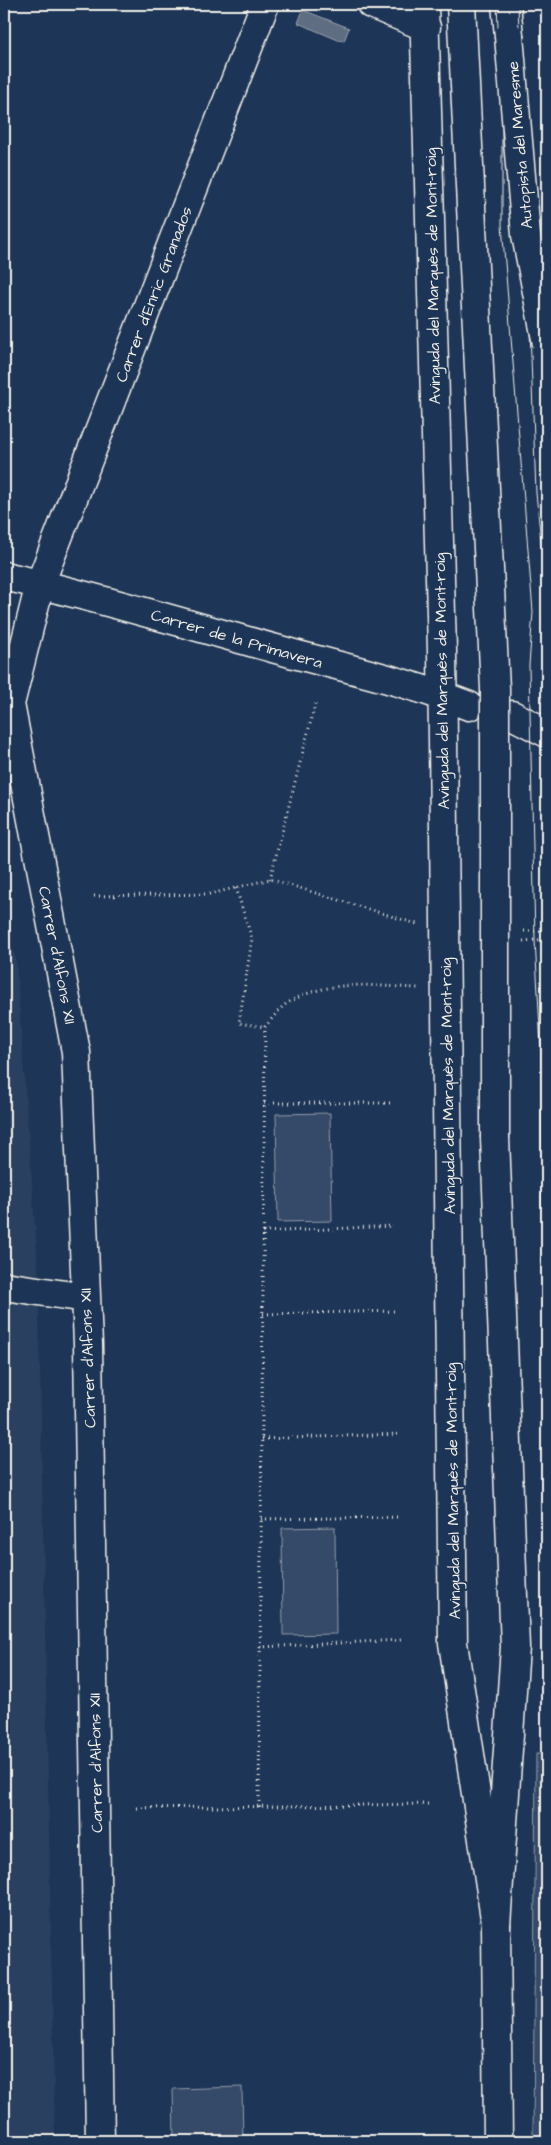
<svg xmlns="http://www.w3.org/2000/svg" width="551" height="2145" font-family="'Architects Daughter',sans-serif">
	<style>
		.built { fill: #2a4060 }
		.green { fill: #354a67; stroke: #949ea8 }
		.water { fill: #5e6d82; stroke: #9aa2ab }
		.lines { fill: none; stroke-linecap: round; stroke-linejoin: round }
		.street-casing { stroke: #f4f1e8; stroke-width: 31 }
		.highway-casing { stroke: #f4f1e8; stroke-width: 31 }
		.path { stroke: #f4f1e8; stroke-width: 3; stroke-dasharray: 1 4; stroke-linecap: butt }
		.street { stroke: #1d3557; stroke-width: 28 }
		.highway { stroke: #1d3557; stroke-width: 28 }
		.tram { stroke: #f4f1e8; stroke-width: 1 }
		.highway-bridge-casing { stroke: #f4f1e8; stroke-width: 31; stroke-linecap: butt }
		.highway-bridge { stroke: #1d3557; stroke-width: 28 }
		.labels { text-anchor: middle; stroke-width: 4; stroke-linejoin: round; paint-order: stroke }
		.street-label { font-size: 16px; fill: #f4f1e8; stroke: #1d3557 }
	</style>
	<rect width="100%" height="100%" fill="#1d3557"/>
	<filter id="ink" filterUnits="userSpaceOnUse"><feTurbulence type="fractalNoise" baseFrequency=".02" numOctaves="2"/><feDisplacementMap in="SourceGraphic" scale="10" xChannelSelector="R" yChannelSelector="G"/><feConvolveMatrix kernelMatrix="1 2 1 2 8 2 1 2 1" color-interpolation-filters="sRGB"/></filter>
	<g filter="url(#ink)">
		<path class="built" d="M4 918 16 960 38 1266 55 2141H4Z"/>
		<path class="green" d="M330 1113 332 1221 278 1222 276 1114Z
			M335 1527 336 1634 283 1635 282 1528Z
			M536 1754H547V2141H533Z
			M242 2087 243 2141H174L173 2089Z"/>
		<path class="water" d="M303 10 349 28 344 41 338 40 298 23Z"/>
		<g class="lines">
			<defs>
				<path id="street" d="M371 4 426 27
					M424 4 442 650 453 1643 496 1925 498 2141
					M4 576C95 596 185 624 276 649 340 667 407 681 469 706
					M512 715 547 733
					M4 1286 86 1298
					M100 2141 88 1344 76 1052 10 704 40 584 265 4"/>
				<path id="highway" d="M461 4 486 509
					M506 4 509 36
					M495 1138 515 1647 496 1925"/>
			</defs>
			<use href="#street" class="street-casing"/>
			<use href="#highway" class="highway-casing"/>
			<path class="path" d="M270 879 316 701
				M236 888 252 939 239 1023 265 1027
				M94 896 211 894 270 879 417 924
				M524 931H547
				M523 941 547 939
				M264 1103H392
				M263 1232 393 1226
				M263 1314 396 1311
				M262 1439 399 1434
				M261 1519 401 1517
				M260 1647 402 1640
				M259 1807 265 1027C271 1020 278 1010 286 1004 328 978 371 986 418 988
				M137 1808 429 1804"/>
			<use href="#street" class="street"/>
			<use href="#highway" class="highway"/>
			<path class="tram" d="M497 4 502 119V225L533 612 529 665 535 940 541 1047 542 1284 547 1444
				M518 4 536 493 544 571 542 665 547 795
				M546 2141 547 2068"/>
			<defs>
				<path id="highway-bridge" d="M509 36 526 235 547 344
					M486 509 495 688V1138"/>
			</defs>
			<use href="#highway-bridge" class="highway-bridge-casing"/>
			<use href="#highway-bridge" class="highway-bridge"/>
		</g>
	</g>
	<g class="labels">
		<g class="street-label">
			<text transform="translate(519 145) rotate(-95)" y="6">Autopista del Maresme</text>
			<text transform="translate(432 276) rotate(-91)" y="6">Avinguda del Marquès de Mont-roig</text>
			<text transform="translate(153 294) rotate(-69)" y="6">Carrer d'Enric Granados</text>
			<text transform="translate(237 638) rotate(16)" y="6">Carrer de la Primavera</text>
			<text transform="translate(441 681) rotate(-91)" y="6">Avinguda del Marquès de Mont-roig</text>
			<text transform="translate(58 955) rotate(79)" y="6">Carrer d'Alfons XII</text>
			<text transform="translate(447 1086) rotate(-91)" y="6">Avinguda del Marquès de Mont-roig</text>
			<text transform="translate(87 1358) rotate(-92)" y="6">Carrer d'Alfons XII</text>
			<text transform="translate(452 1491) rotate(-91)" y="6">Avinguda del Marquès de Mont-roig</text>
			<text transform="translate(95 1763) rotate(-91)" y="6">Carrer d'Alfons XII</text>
		</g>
	</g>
	<rect width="551" height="2145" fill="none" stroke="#1d3557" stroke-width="20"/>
	<rect x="10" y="10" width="531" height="2125" fill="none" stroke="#f4f1e8" stroke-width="2" filter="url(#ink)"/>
</svg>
